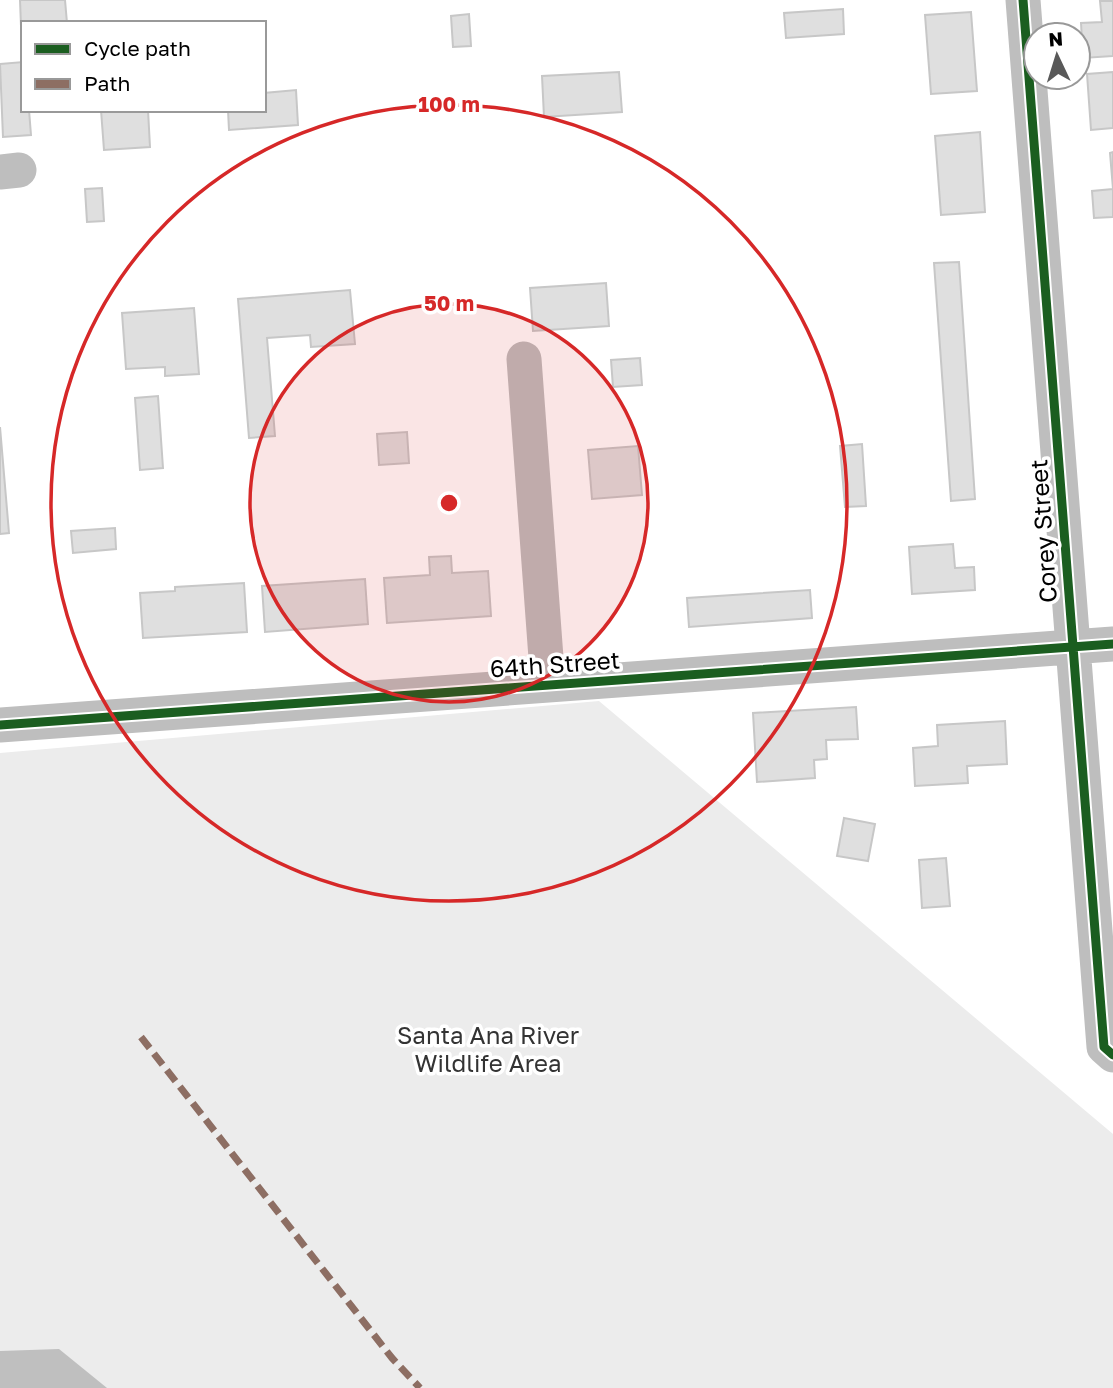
<svg xmlns="http://www.w3.org/2000/svg" width="1113" height="1388" font-family="'Golos Text',sans-serif">
	<style>
		.green { fill: #ececec }
		.water { fill: #bfbfbf }
		.building { fill: #dfdfdf; stroke: #c7c7c7; stroke-width: 2 }
		.lines { fill: none; stroke-linecap: round; stroke-linejoin: round }
		.minor { stroke: #bebebe; stroke-width: 35 }
		.quiet { stroke: #8d6e63; stroke-width: 7; stroke-dasharray: 14 7; stroke-linecap: butt }
		.cycleway-casing { stroke: #fff; stroke-width: 13 }
		.cycleway { stroke: #1b5e20; stroke-width: 9 }
		.ring { fill: none; stroke: #d62828; stroke-width: 3.5 }
		.labels { text-anchor: middle; stroke-width: 7; stroke-linejoin: round; paint-order: stroke }
		.street-label { font-size: 24px; fill: #000; stroke: #fff }
		.park-label { font-size: 24px; fill: #333; stroke: #fff }
		.centre { fill: #d62828; stroke: #fff; stroke-width: 3.5 }
		.ring-label { font-size: 21px; text-anchor: middle; font-weight: bold; fill: #d62828; stroke: #fff; stroke-width: 7; stroke-linejoin: round; paint-order: stroke }
	</style>
	<rect width="100%" height="100%" fill="#fff"/>
	<path class="green" d="M599 701 1113 1134V1388H0V753Z"/>
	<path class="water" d="M59 1349 107 1388H0V1351Z"/>
	<path class="building" d="M20 0H65L67 23H23L21 26Z
		M1100 1H1113V56L1083 58 1081 23 1102 22Z
		M843 9 844 34 786 38 784 13Z
		M971 12 977 91 931 94 925 15Z
		M469 14 471 46 453 47 451 16Z
		M23 62V110H29L31 135 3 137 0 64Z
		M619 72 622 112 544 117 542 76Z
		M1113 72V128L1091 130 1087 74Z
		M296 90 298 125 229 130 228 110H264V93Z
		M101 110H148L150 147 104 150Z
		M980 132 985 212 941 215 935 136Z
		M1113 152V217L1094 218 1092 191 1113 189 1110 153Z
		M102 188 104 221 87 222 85 189Z
		M959 262 975 499 951 501 934 263Z
		M606 283 609 326 533 331 530 288Z
		M350 290 355 344 311 347 310 335 267 338 275 436 249 438 238 299Z
		M194 308 199 374 165 376V367L126 369 122 313Z
		M640 358 642 385 613 387 611 360Z
		M158 396 163 468 140 470 135 398Z
		M0 427 9 533 0 534Z
		M407 432 409 463 379 465 377 434Z
		M862 444 866 506 845 507 840 446Z
		M638 446 642 495 592 499 588 450Z
		M115 528 116 549 73 553 71 531Z
		M953 544 955 568 974 567 975 590 912 594 909 547Z
		M451 556 452 573 488 571 491 616 387 623 384 578 430 575 429 557Z
		M365 579 368 624 265 632 262 586Z
		M244 583 247 632 143 638 140 593 175 591V587Z
		M810 590 812 618 689 627 687 598Z
		M856 707 858 739 826 740 827 759 814 760 815 778 757 782 753 713Z
		M1005 721 1007 764 967 766 968 783 915 786 913 748 938 746 937 725Z
		M844 818 875 824 868 861 837 856Z
		M946 858 950 906 922 908 919 860Z"/>
	<g class="lines">
		<path class="minor" d="M1023 0 1104 1047 1113 1055
			M0 172 19 170
			M524 359 548 685
			M0 725 1113 644"/>
		<path class="quiet" d="M141 1037 392 1358 420 1388"/>
		<defs>
			<path id="cycleway" d="M1023 0 1104 1047 1113 1055
				M0 725 1113 644"/>
		</defs>
		<use href="#cycleway" class="cycleway-casing"/>
		<use href="#cycleway" class="cycleway"/>
	</g>
	<circle cx="449" cy="503" r="199" fill="#d62828" fill-opacity=".12"/>
	<g class="ring">
		<circle cx="449" cy="503" r="199"/>
		<circle cx="449" cy="503" r="398"/>
	</g>
	<g class="labels">
		<g class="street-label">
			<text transform="translate(1044 531) rotate(-94)" y="8">Corey Street</text>
			<text transform="translate(555 665) rotate(-4)" y="8">64th Street</text>
		</g>
		<g class="park-label">
			<text x="488" y="1044">Santa Ana River<tspan x="488" dy="28">Wildlife Area</tspan></text>
		</g>
	</g>
	<circle cx="449" cy="503" r="10" class="centre"/>
	<g class="ring-label">
		<text x="449" y="112">100 m</text>
		<text x="449" y="311">50 m</text>
	</g>
	<rect x="21" y="21" width="245" height="91" fill="#ffffff" stroke="#999999" stroke-width="2"/>
	<rect x="35" y="44" width="35" height="10" fill="#1b5e20" stroke="#999999" stroke-width="2"/>
	<text x="84" y="56" font-size="21" fill="#000000">Cycle path</text>
	<rect x="35" y="79" width="35" height="10" fill="#8d6e63" stroke="#999999" stroke-width="2"/>
	<text x="84" y="91" font-size="21" fill="#000000">Path</text>
	<g transform="translate(1057 56) rotate(356)"><circle r="33" fill="#ffffff" stroke="#999999" stroke-width="2"/>
	<path d="M0-5L12 26L0 18L-12 26Z" fill="#595959"/>
	<text y="-10" font-size="19" font-weight="bold" text-anchor="middle" fill="#000000">N</text>
	</g>
</svg>
